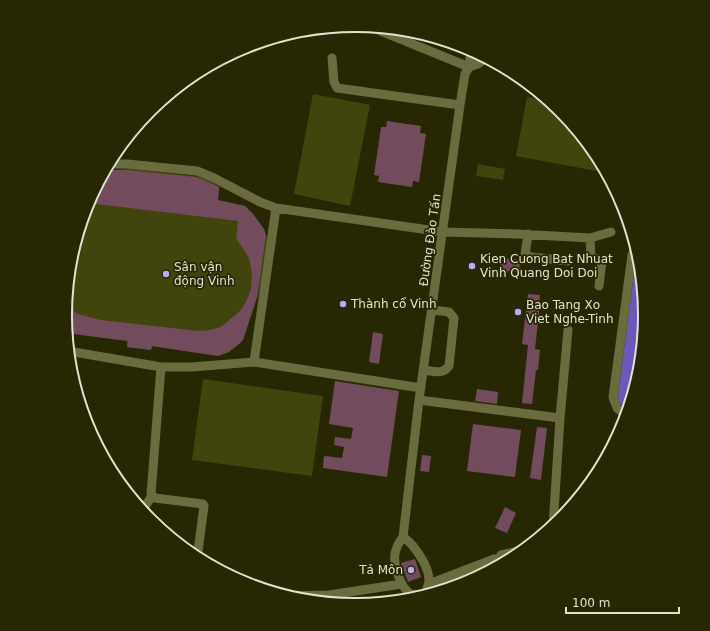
<svg xmlns="http://www.w3.org/2000/svg" width="710" height="631" font-family="'DejaVu Sans',sans-serif">
	<style>
		.green { fill: #42440d }
		.water { fill: #6e58b7 }
		.building { fill: #724c5d }
		.lines { fill: none; stroke-linecap: round; stroke-linejoin: round }
		.minor { stroke: #6a6c3f; stroke-width: 9 }
		.poi-dot { fill: #b8abf7; stroke: #272803; stroke-width: 1.5 }
		.labels { text-anchor: middle; stroke-width: 3.5; stroke-linejoin: round; paint-order: stroke }
		.street-label { font-size: 12px; fill: #e1e3ce; stroke: #272803 }
		.poi-label { font-size: 12px; fill: #e1e3ce; stroke: #272803; text-anchor: start }
		.rim { fill: none; stroke: #e1e3ce; stroke-width: 2 }
	</style>
	<rect width="100%" height="100%" fill="#272803"/>
	<path class="green" d="M313 94 370 105 350 206 294 194Z
		M527 97 550 101 561 110 597 154 607 173 516 156Z
		M478 164 505 169 503 180 476 176Z
		M127 168 195 176 209 180 219 187 218 200 245 206 253 214 264 229 267 238V250L260 289 243 340 239 344 229 352 218 356 153 346 151 350 127 347V341L66 333 65 315 70 259 87 204 104 172Z
		M203 379 323 396 312 476 192 460Z"/>
	<path class="water" d="M637 251 640 259 645 316 640 372 628 411C621 406 618 403 618 394Z
		M497 565H501L466 584 441 592V589Z"/>
	<path class="building" d="M387 121 421 126 420 133 426 134 419 182 413 181 412 187 378 182 379 176 374 175 381 127H386Z
		M127 170 196 177 209 182 219 187 218 200 245 206 253 214 264 229 266 236 257 297 243 340 239 344 229 352 218 356 152 346 151 350 127 347 128 341 66 333 64 315 65 306 78 314 101 320 198 331 210 330 221 327 240 311 246 302 251 289 252 273 249 258 236 238 238 221 88 203 104 172 111 170Z
		M501 258 520 260 519 272 500 271Z
		M528 294 540 295 539 303 540 304 535 349 540 350 538 370H536L532 404 522 403 528 345 522 344Z
		M373 332 383 334 379 364 369 362Z
		M335 381 399 391 387 477 323 468 324 456 342 458 344 447 334 445 335 437 351 439 353 428 329 424Z
		M477 389 498 392 497 404 475 401Z
		M473 424 521 430 515 477 467 471Z
		M537 427 547 428 541 480 530 478Z
		M422 455 431 456 429 472 420 471Z
		M505 507 516 513 507 533 495 528Z
		M415 559 421 577 408 582 401 563Z"/>
	<g class="lines">
		<path class="minor" d="M371 27 469 67
			M332 58 334 82 337 88 460 105
			M501 66 529 87 536 90
			M469 67 478 64 486 58
			M108 164H127L197 171 212 177 260 202 276 208 443 232 517 234 590 238 611 232
			M528 234 525 255 531 257 568 261
			M590 238 591 259H600L602 261 599 286
			M68 351 161 367H192L254 362 421 388
			M254 362 276 208
			M161 367 151 494 155 498 203 504 204 506 197 559
			M423 370C433 371 443 375 449 366L454 318 449 312 432 310
			M419 400 560 418
			M627 416 617 408 613 397 632 255 636 246
			M142 511 152 496
			M553 527 560 418 568 330
			M403 537C415 545 435 573 427 588
			M499 559 501 555 527 549
			M429 584 494 559H499L506 562
			M424 594C420 594 415 595 411 594 401 589 393 565 395 554 396 548 399 542 403 537L419 400 460 105 465 74 469 67 470 58 472 50
			M282 596 329 595 402 584
			M395 602 413 595"/>
	</g>
	<g class="poi-dot">
		<circle cx="472" cy="266" r="4"/>
		<circle cx="166" cy="274" r="4"/>
		<circle cx="343" cy="304" r="4"/>
		<circle cx="518" cy="312" r="4"/>
		<circle cx="411" cy="570" r="4"/>
	</g>
	<g class="labels">
		<g class="street-label">
			<text transform="translate(430 240) rotate(-82)" y="4">Đường Đào Tấn</text>
		</g>
		<g class="poi-label">
			<text x="480" y="263">Kien Cuong Bat Nhuat<tspan x="480" dy="14">Vinh Quang Doi Doi</tspan></text>
			<text x="174" y="271">Sân vận<tspan x="174" dy="14">động Vinh</tspan></text>
			<text x="351" y="308">Thành cổ Vinh</text>
			<text x="526" y="309">Bao Tang Xo<tspan x="526" dy="14">Viet Nghe-Tinh</tspan></text>
			<text x="403" y="574" text-anchor="end">Tả Môn</text>
		</g>
	</g>
	<path d="M0 0H710V631H0ZM72 315a283 283 0 1 1 566 0a283 283 0 1 1-566 0Z" fill="#272803" fill-rule="evenodd"/>
	<path class="rim" d="M72 315a283 283 0 1 1 566 0a283 283 0 1 1-566 0Z"/>
	<path d="M566 607v6h113v-6" fill="none" stroke="#e1e3ce" stroke-width="2"/>
	<text x="572" y="607" font-size="12" fill="#e1e3ce" stroke="#272803" stroke-width="3" paint-order="stroke">100 m</text>
</svg>
